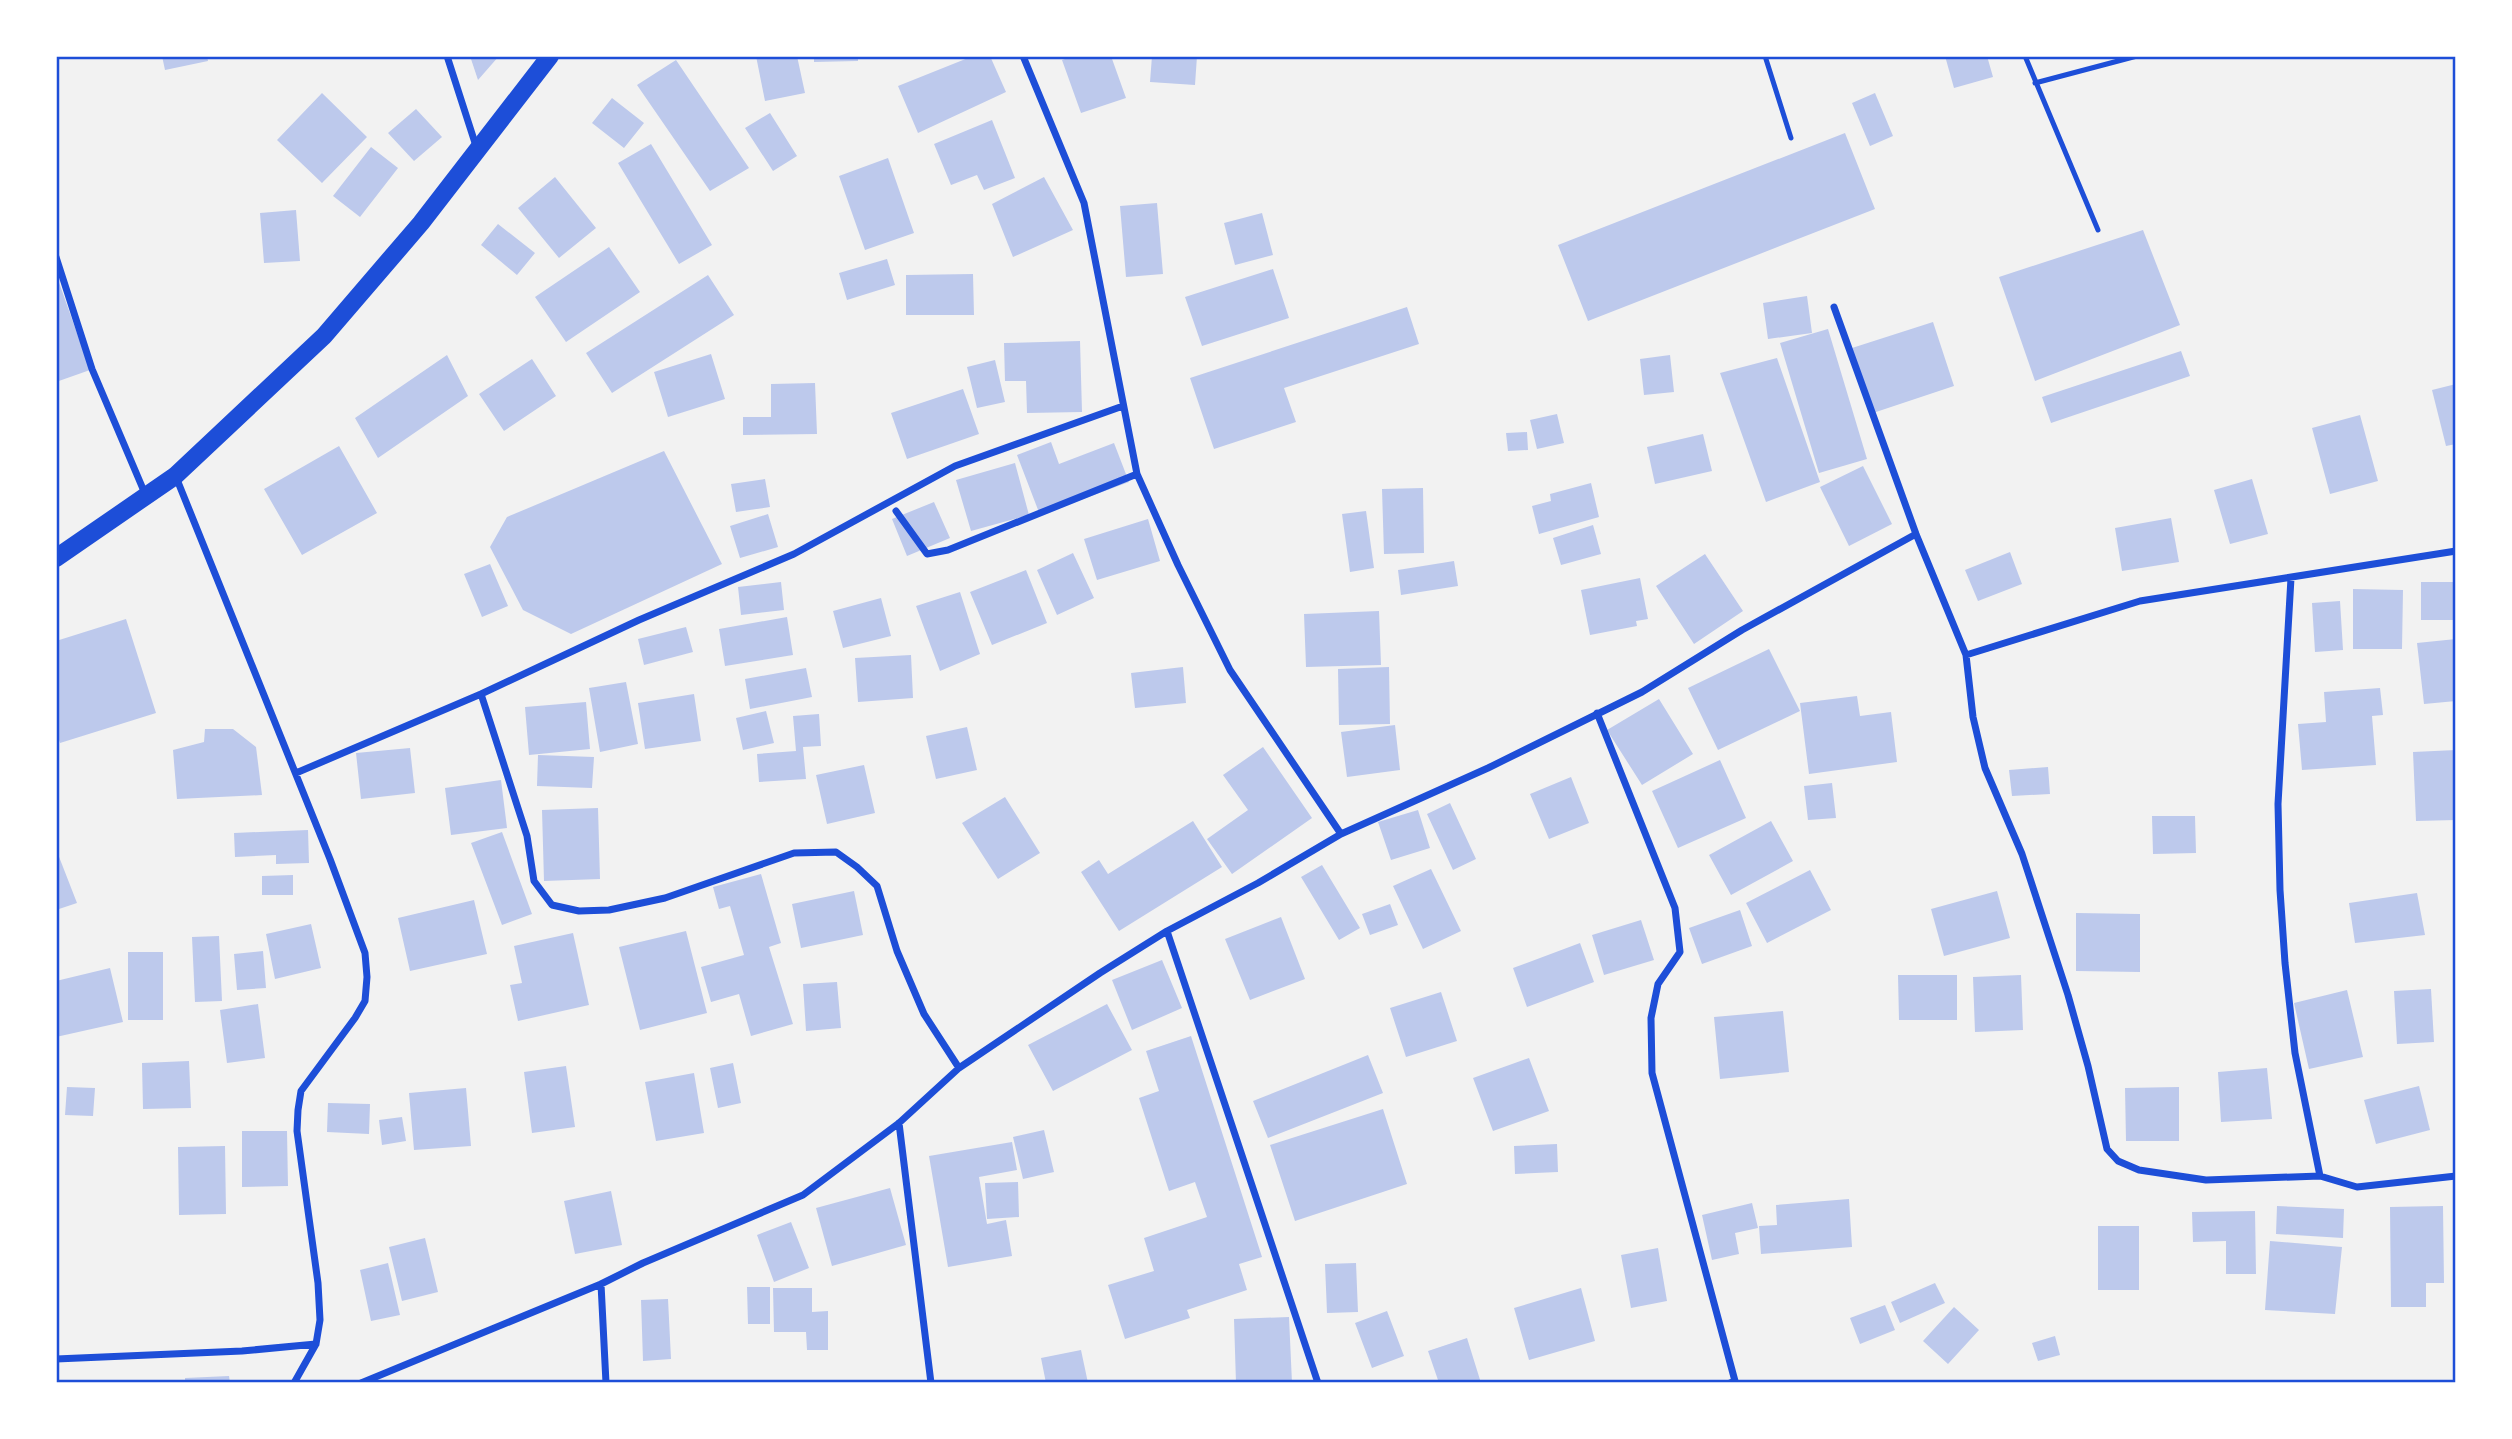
<svg xmlns="http://www.w3.org/2000/svg" width="2512" height="1439" font-family="Cabin,sans-serif">
	<style>
		.building { fill: #bdc9ec }
		.lines { fill: none; stroke-linecap: round; stroke-linejoin: round }
		.service { stroke: #1d4ed8; stroke-width: 5 }
		.minor { stroke: #1d4ed8; stroke-width: 7 }
		.primary { stroke: #1d4ed8; stroke-width: 18 }
		.neatline { fill: none; stroke: #1d4ed8; stroke-width: 2.5 }
	</style>
	<rect width="100%" height="100%" fill="#f2f2f2"/>
	<path class="building" d="M162 56H207L208 61 165 70Z
		M470 56H499L478 80Z
		M756 56H797L805 93 765 101Z
		M814 56H858V61L814 62Z
		M973 56H990L1006 92 918 133 898 86Z
		M1074 56H1111L1126 98 1081 113 1062 60Z
		M1152 56H1197L1195 85 1150 82Z
		M1945 56H1987L1993 77 1954 88Z
		M676 60 749 168 710 191 637 85Z
		M322 93 367 137 322 183 277 140Z
		M1875 93 1893 136 1870 146 1852 103Z
		M612 98 644 123 624 148 592 123Z
		M416 109 442 137 414 161 388 133Z
		M770 113 797 156 773 171 745 128Z
		M992 120 1015 178 984 190 977 175 951 185 934 144Z
		M1845 133 1875 209 1588 321 1558 245Z
		M651 144 712 245 679 264 618 163Z
		M371 147 398 168 360 217 333 196Z
		M888 158 914 233 865 250 839 176Z
		M555 177 596 228 559 258 518 208Z
		M1044 177 1073 230 1013 257 992 204Z
		M1157 203 1163 274 1126 277 1120 206Z
		M296 210 300 261 264 263 260 213Z
		M1262 213 1273 255 1235 265 1224 223Z
		M498 224 535 253 517 275 481 245Z
		M2143 230 2180 325 2035 381 1999 277Z
		M609 247 640 292 566 342 535 297Z
		M887 259 895 285 847 300 839 273Z
		M1273 269 1289 318 1202 346 1185 297Z
		M56 274 90 370 56 382Z
		M973 274 974 315H906V275Z
		M708 275 734 315 612 393 586 353Z
		M1807 296 1812 333 1768 339 1763 303Z
		M1407 307 1419 344 1284 388 1296 422 1214 449 1190 378Z
		M1933 322 1954 386 1873 413 1852 348Z
		M1828 329 1867 459 1819 473 1780 343Z
		M1080 341 1082 412 1027 413 1026 381H1005L1004 343Z
		M2181 351 2190 376 2051 423 2042 397Z
		M711 354 725 399 668 417 654 372Z
		M447 355 468 396 378 458 355 418Z
		M1670 355 1674 392 1644 395 1640 359Z
		M1777 358 1820 482 1766 502 1720 373Z
		M532 359 556 396 504 431 479 394Z
		M995 360 1005 402 977 408 967 367Z
		M815 383 817 434 743 435V417H771V384Z
		M2456 384V444L2446 446 2432 390Z
		M963 389 979 434 907 459 891 413Z
		M1557 414 1564 443 1537 449 1530 420Z
		M2360 415 2378 481 2330 494 2312 428Z
		M1527 432 1528 450 1508 451 1506 433Z
		M1703 434 1712 471 1655 484 1647 447Z
		M1051 442 1059 464 1114 443 1129 482 1040 515 1017 455Z
		M339 446 377 513 302 555 264 489Z
		M664 451 722 564 571 634 523 610 490 547 507 517Z
		M1015 463 1029 515 971 531 956 480Z
		M1863 466 1892 524 1849 546 1820 487Z
		M765 479 770 507 736 512 731 484Z
		M2252 479 2268 534 2230 544 2214 490Z
		M1591 483 1599 517 1539 534 1532 506 1551 501 1550 494Z
		M1423 488 1424 553 1384 554 1382 489Z
		M934 502 950 538 907 556 892 519Z
		M1366 511 1374 568 1350 572 1342 514Z
		M768 514 778 547 740 558 730 526Z
		M2171 518 2179 562 2122 571 2115 528Z
		M1148 519 1160 561 1097 580 1084 539Z
		M1593 525 1601 554 1561 565 1553 538Z
		M2010 552 2022 584 1978 601 1965 570Z
		M1073 553 1094 598 1057 615 1037 570Z
		M1705 554 1743 611 1694 644 1656 586Z
		M1454 561 1458 586 1401 595 1398 570Z
		M490 564 508 606 482 617 464 574Z
		M1026 570 1047 623 992 645 970 592Z
		M1640 578 1648 619 1636 621 1637 626 1590 635 1581 590Z
		M781 582 784 610 741 615 738 587Z
		M2421 582H2455V620H2421Z
		M2353 589 2403 590 2402 649H2353Z
		M960 592 980 654 940 671 916 606Z
		M881 598 891 636 843 648 833 611Z
		M2340 601 2343 650 2315 652 2312 603Z
		M1379 611 1381 665 1306 667 1304 614Z
		M787 617 793 655 725 666 719 629Z
		M126 619 156 713 60 743 56 730V641Z
		M686 627 693 652 644 665 638 639Z
		M2456 639V701L2424 704 2417 643Z
		M1769 649 1800 711 1718 750 1688 688Z
		M911 655 913 698 858 702 855 658Z
		M1183 667 1186 703 1135 708 1131 673Z
		M1389 667 1390 724 1339 725 1338 669Z
		M806 668 812 697 750 709 745 679Z
		M626 682 638 744 600 752 589 688Z
		M2380 688 2383 715 2372 716 2376 765 2302 770 2298 724 2326 722 2324 692Z
		M694 694 701 741 645 749 638 703Z
		M1857 696 1860 716 1891 712 1897 762 1809 774 1800 703Z
		M1659 699 1693 754 1642 785 1607 730Z
		M586 702 590 749 529 755 525 707Z
		M766 711 774 743 743 750 736 718Z
		M819 714 821 746 803 747 806 779 759 782 757 754 796 751 793 716Z
		M1395 725 1400 770 1347 777 1341 732Z
		M967 727 977 770 936 779 926 736Z
		M205 729H233L256 747 262 795 177 799 173 750 204 742Z
		M1263 747 1312 818 1232 874 1207 839 1248 810 1223 775Z
		M410 748 415 793 361 799 356 753Z
		M2456 750V820L2416 821 2413 752Z
		M538 755 594 757 592 788 537 786Z
		M1720 760 1746 818 1678 848 1652 791Z
		M864 765 875 813 827 824 816 775Z
		M2048 767 2050 794 2012 796 2009 770Z
		M1571 777 1589 823 1549 839 1530 794Z
		M501 780 507 828 451 835 445 788Z
		M1832 783 1836 818 1808 820 1804 786Z
		M1005 797 1040 853 998 879 962 823Z
		M1450 803 1476 859 1453 870 1427 814Z
		M598 808 600 879 544 881 542 810Z
		M1418 810 1430 848 1391 860 1378 822Z
		M2152 816H2195L2196 853 2153 854Z
		M1193 821 1222 867 1119 931 1081 872 1099 860 1108 874Z
		M1771 821 1793 861 1731 895 1709 855Z
		M308 830 309 863 276 864V855L235 857 234 833Z
		M502 832 532 914 502 925 471 843Z
		M56 849 77 903 56 910Z
		M1322 865 1360 928 1339 940 1301 877Z
		M1431 869 1461 931 1423 949 1393 886Z
		M1810 870 1831 910 1767 943 1746 903Z
		M761 874 781 943 769 947 793 1024 751 1036 739 994 711 1002 701 967 744 955 730 906 719 909 713 887Z
		M293 875V895H262V876Z
		M854 891 863 935 801 948 792 904Z
		M1997 891 2010 938 1944 956 1931 909Z
		M2417 893 2425 935 2355 943 2349 903Z
		M474 900 487 954 410 971 398 918Z
		M1390 904 1398 925 1370 935 1362 914Z
		M1740 910 1752 946 1702 964 1689 928Z
		M2076 913 2140 914V972L2076 971Z
		M1281 917 1305 979 1250 1000 1225 939Z
		M1641 920 1654 960 1604 975 1592 935Z
		M311 924 321 968 275 979 266 934Z
		M686 931 707 1013 640 1030 619 947Z
		M573 933 589 1005 518 1021 510 985 522 983 514 946Z
		M219 936 222 1001 195 1002 192 937Z
		M1580 943 1594 982 1527 1007 1513 968Z
		M263 951 266 988 237 990 234 954Z
		M128 952H163V1020H128Z
		M1162 960 1182 1008 1132 1030 1112 980Z
		M110 968 123 1022 56 1037V981Z
		M1898 975H1957V1020H1899Z
		M2021 975 2023 1030 1975 1032 1973 977Z
		M837 982 841 1028 806 1031 803 984Z
		M2431 989 2434 1042 2397 1044 2394 991Z
		M2347 990 2363 1057 2309 1069 2294 1003Z
		M1441 992 1457 1041 1406 1057 1390 1008Z
		M258 1004 265 1058 227 1063 220 1010Z
		M1107 1004 1132 1050 1053 1091 1028 1045Z
		M1783 1011 1789 1072 1720 1079 1714 1017Z
		M1191 1036 1262 1257 1239 1264 1247 1290 1187 1310 1190 1318 1125 1339 1108 1285 1154 1271 1144 1238 1207 1217 1195 1182 1169 1191 1139 1098 1159 1091 1146 1051Z
		M1368 1055 1383 1093 1268 1138 1253 1101Z
		M1529 1058 1549 1111 1493 1131 1473 1078Z
		M189 1061 191 1108 143 1109 142 1063Z
		M733 1063 741 1103 718 1108 710 1068Z
		M566 1066 575 1127 532 1133 524 1072Z
		M2267 1068 2272 1119 2221 1122 2218 1072Z
		M694 1073 704 1133 656 1141 645 1082Z
		M2419 1086 2430 1130 2376 1144 2364 1100Z
		M67 1087 95 1088 93 1116 65 1115Z
		M2179 1087V1141H2126L2125 1088Z
		M466 1088 471 1146 414 1150 409 1093Z
		M328 1103 370 1104 369 1134 327 1132Z
		M1383 1109 1407 1184 1295 1221 1270 1145Z
		M402 1117 406 1141 382 1145 379 1120Z
		M1044 1130 1054 1172 1023 1179 1013 1137Z
		M242 1131H287L288 1186 242 1187Z
		M1012 1142 1017 1170 979 1177 987 1224 1006 1220 1012 1256 948 1267 929 1156Z
		M1557 1144 1558 1172 1515 1174 1514 1146Z
		M225 1146 226 1214 179 1215 178 1147Z
		M1018 1182 1019 1217 987 1219 985 1183Z
		M890 1188 906 1245 832 1266 816 1208Z
		M611 1191 622 1245 575 1254 564 1201Z
		M1849 1199 1852 1247 1761 1254 1759 1226 1777 1225 1776 1205Z
		M1752 1203 1758 1228 1735 1233 1739 1254 1712 1260 1702 1215Z
		M2277 1206 2344 1209 2343 1238 2276 1234Z
		M2443 1206 2444 1283H2426V1307H2391L2390 1207Z
		M2255 1211 2256 1274H2226V1241L2193 1242 2192 1212Z
		M791 1222 809 1268 774 1282 757 1235Z
		M2098 1226H2139V1290H2098Z
		M425 1238 438 1292 402 1301 389 1247Z
		M2270 1241 2342 1247 2335 1314 2265 1310Z
		M1658 1248 1667 1301 1631 1308 1621 1255Z
		M388 1263 400 1315 371 1321 360 1270Z
		M1356 1263 1358 1312 1327 1313 1325 1264Z
		M1935 1283 1945 1303 1900 1323 1891 1302Z
		M747 1287H770V1324H748Z
		M773 1288H812V1312L828 1311V1350H807L806 1332H774Z
		M1581 1288 1595 1341 1529 1360 1514 1308Z
		M668 1299 671 1359 643 1361 641 1300Z
		M1885 1305 1895 1330 1860 1344 1850 1318Z
		M1954 1307 1979 1330 1948 1364 1923 1341Z
		M1387 1311 1404 1356 1372 1368 1355 1323Z
		M1289 1317 1292 1383H1236L1234 1319Z
		M2055 1336 2060 1355 2038 1361 2032 1343Z
		M1467 1338 1481 1383H1439L1428 1351Z
		M1081 1350 1088 1383H1046L1041 1358Z
		M229 1376 230 1383H185V1378Z"/>
	<g class="lines">
		<path class="service" d="M1765 56 1791 138
			M2025 56 2098 230
			M2035 83 2137 56"/>
		<path class="minor" d="M447 56 476 146
			M1023 56 1084 203 1137 474 1178 565 1230 670 1341 834
			M56 257 92 369 146 496
			M1834 307 1916 534 1966 655 1973 717 1985 768 2022 854 2068 995 2088 1066 2107 1149 2118 1161 2139 1170 2206 1180 2320 1176 2357 1187 2456 1176
			M176 477 330 859 365 953 367 977 365 1001 355 1018 301 1091 298 1110 297 1131 318 1283 320 1320 316 1344 294 1383
			M896 511 927 554 948 550 1137 474
			M2291 578 2278 804 2280 890 2285 963 2295 1053 2320 1176
			M1966 655 2140 601 2456 551
			M481 694 527 836 534 881 552 905 579 911 609 910 665 898 794 853 836 852 857 867 877 886 897 951 924 1014 959 1068
			M1597 713 1675 908 1680 952 1658 984 1651 1018 1652 1073 1735 1381 1730 1383
			M296 773 481 694 639 620 794 554 955 466 1123 406
			M1167 931 1318 1383
			M899 1123 931 1383
			M601 1284 606 1383
			M56 1359 242 1351 316 1344
			M361 1383 601 1284 643 1263 803 1195 899 1123 959 1068 1100 973 1167 931 1258 883 1341 834 1488 768 1642 692 1742 630 1916 534"/>
		<path class="primary" d="M56 558 175 476 324 336 421 223 550 56"/>
	</g>
	<rect width="2512" height="1439" fill="none" stroke="#ffffff" stroke-width="116"/>
	<rect x="58" y="58" width="2396" height="1323" class="neatline"/>
</svg>
